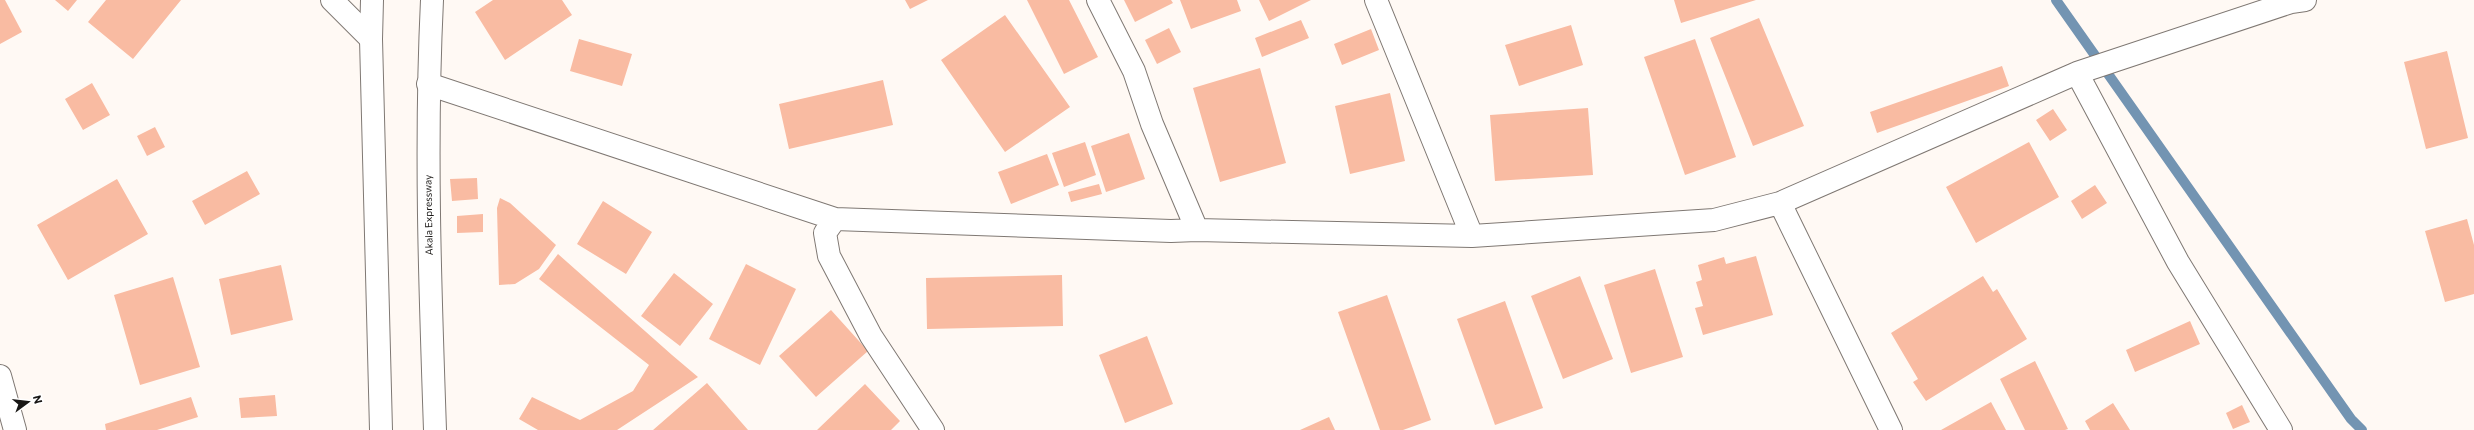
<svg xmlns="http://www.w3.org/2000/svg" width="2474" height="430" font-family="Commissioner,sans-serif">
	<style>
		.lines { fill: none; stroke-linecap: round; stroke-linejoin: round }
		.stream { stroke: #7394b2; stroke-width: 10 }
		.building { fill: #f9bba2 }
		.minor-casing { stroke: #7f7873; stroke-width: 24 }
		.major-casing { stroke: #7f7873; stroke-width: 24 }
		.minor { stroke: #fff; stroke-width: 22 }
		.major { stroke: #fff; stroke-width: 22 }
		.labels { text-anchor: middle; stroke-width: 4; stroke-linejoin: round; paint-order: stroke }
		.street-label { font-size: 10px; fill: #191715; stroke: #fff }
	</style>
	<rect width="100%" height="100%" fill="#fff9f4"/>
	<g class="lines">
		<path class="stream" d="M2056 0 2351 419 2362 430"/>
	</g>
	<path class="building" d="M0 0H5L22 32 0 44Z
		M55 0H77L68 11Z
		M106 0H181L133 59 88 22Z
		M493 0H562L572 15 505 60 475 12Z
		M905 0H928L910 9Z
		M1027 0H1069L1098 57 1064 74Z
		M1124 0H1171L1173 3 1135 22Z
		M1180 0H1237L1241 11 1191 29Z
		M1259 0H1311L1269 21Z
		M1674 0H1756L1681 23Z
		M1005 15 1070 107 1005 152 941 60Z
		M1759 18 1804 126 1753 146 1710 38Z
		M1301 20 1309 38 1262 57 1255 38Z
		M1571 25 1583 65 1519 86 1505 45Z
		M1169 28 1181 52 1157 64 1145 40Z
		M1371 29 1379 50 1342 65 1334 44Z
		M579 39 632 54 622 86 570 71Z
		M1695 39 1736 157 1685 175 1644 57Z
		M2447 51 2468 138 2426 149 2404 62Z
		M2002 66 2009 86 1877 133 1870 112Z
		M1260 68 1286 163 1220 182 1193 88Z
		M883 80 893 125 789 149 779 104Z
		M92 83 110 115 83 130 65 99Z
		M1390 93 1405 161 1350 174 1335 106Z
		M1588 108 1593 175 1495 181 1490 115Z
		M2053 109 2067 130 2050 141 2036 120Z
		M155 127 165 147 147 156 137 136Z
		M1129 133 1145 179 1106 192 1091 146Z
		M1085 142 1096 175 1064 187 1052 153Z
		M2029 142 2059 197 1976 243 1946 187Z
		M1047 154 1059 185 1011 204 998 172Z
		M247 171 260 194 205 225 192 201Z
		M477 178 478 199 452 201 450 179Z
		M117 179 148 234 68 280 37 225Z
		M1099 184 1102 194 1071 202 1068 192Z
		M2095 185 2107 203 2082 219 2071 201Z
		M500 198 510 203 556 245 539 269 515 284 499 285 497 208Z
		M603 201 652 232 626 274 577 244Z
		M483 214V232L457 233V216Z
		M2467 219 2474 245V294L2445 302 2425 231Z
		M558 254 672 355 698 377 617 430H538L519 419 532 397 580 420 633 391 649 365 539 279Z
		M1756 256 1773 315 1703 335 1695 308 1703 306 1696 282 1702 280 1698 265 1724 257 1726 264Z
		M746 264 796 289 760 365 709 339Z
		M281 265 293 320 231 335 219 279Z
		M1655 269 1683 357 1631 373 1604 285Z
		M674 273 713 304 680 346 641 316Z
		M1062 275 1063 326 927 329 926 278Z
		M1580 276 1613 359 1563 379 1531 296Z
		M1983 276 1993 292 1997 289 2027 339 1926 401 1913 382 1918 379 1891 333Z
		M173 277 200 367 140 385 114 295Z
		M1387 295 1431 420 1403 430H1380L1338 312Z
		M1505 301 1543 408 1495 425 1457 319Z
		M831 310 868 351 816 397 779 356Z
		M2190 321 2200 344 2135 372 2126 350Z
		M1147 336 1173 404 1125 423 1099 355Z
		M2035 361 2068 429 2065 430H2025L2000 379Z
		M707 383 748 430H653Z
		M865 384 900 421 891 430H817Z
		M275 395 277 416 241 418 239 398Z
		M191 397 198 417 157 430H106L105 424Z
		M1991 402 2006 430H1941Z
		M2113 403 2130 430H2090L2085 421Z
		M2242 405 2250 422 2233 429 2226 413Z
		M1329 417 1335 430H1300Z"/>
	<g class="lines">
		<defs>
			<path id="minor" d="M332 0 371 39
				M1098 0 1134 71 1152 124 1197 230
				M1376 0 1472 236
				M2077 73 2178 262 2281 430
				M428 84 835 219 1171 231 1197 230 1472 236 1714 220 1780 203 2077 73 2291 2 2305 0
				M1780 203 1891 430
				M835 219 825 233 829 256 871 336 933 430
				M0 376 15 430"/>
			<path id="major" d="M372 0 371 39 381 430
				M432 0C425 144 430 286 435 430"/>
		</defs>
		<use href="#minor" class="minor-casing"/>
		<use href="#major" class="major-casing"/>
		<use href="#minor" class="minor"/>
		<use href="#major" class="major"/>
	</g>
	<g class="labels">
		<g class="street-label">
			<text transform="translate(428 215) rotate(-91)" y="4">Akala Expressway</text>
		</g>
	</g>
	<g transform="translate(28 402) rotate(75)" stroke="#ffffff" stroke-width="3" paint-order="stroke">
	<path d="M0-3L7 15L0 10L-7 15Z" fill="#191715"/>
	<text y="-6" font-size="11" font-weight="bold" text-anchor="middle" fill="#191715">N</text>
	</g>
</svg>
